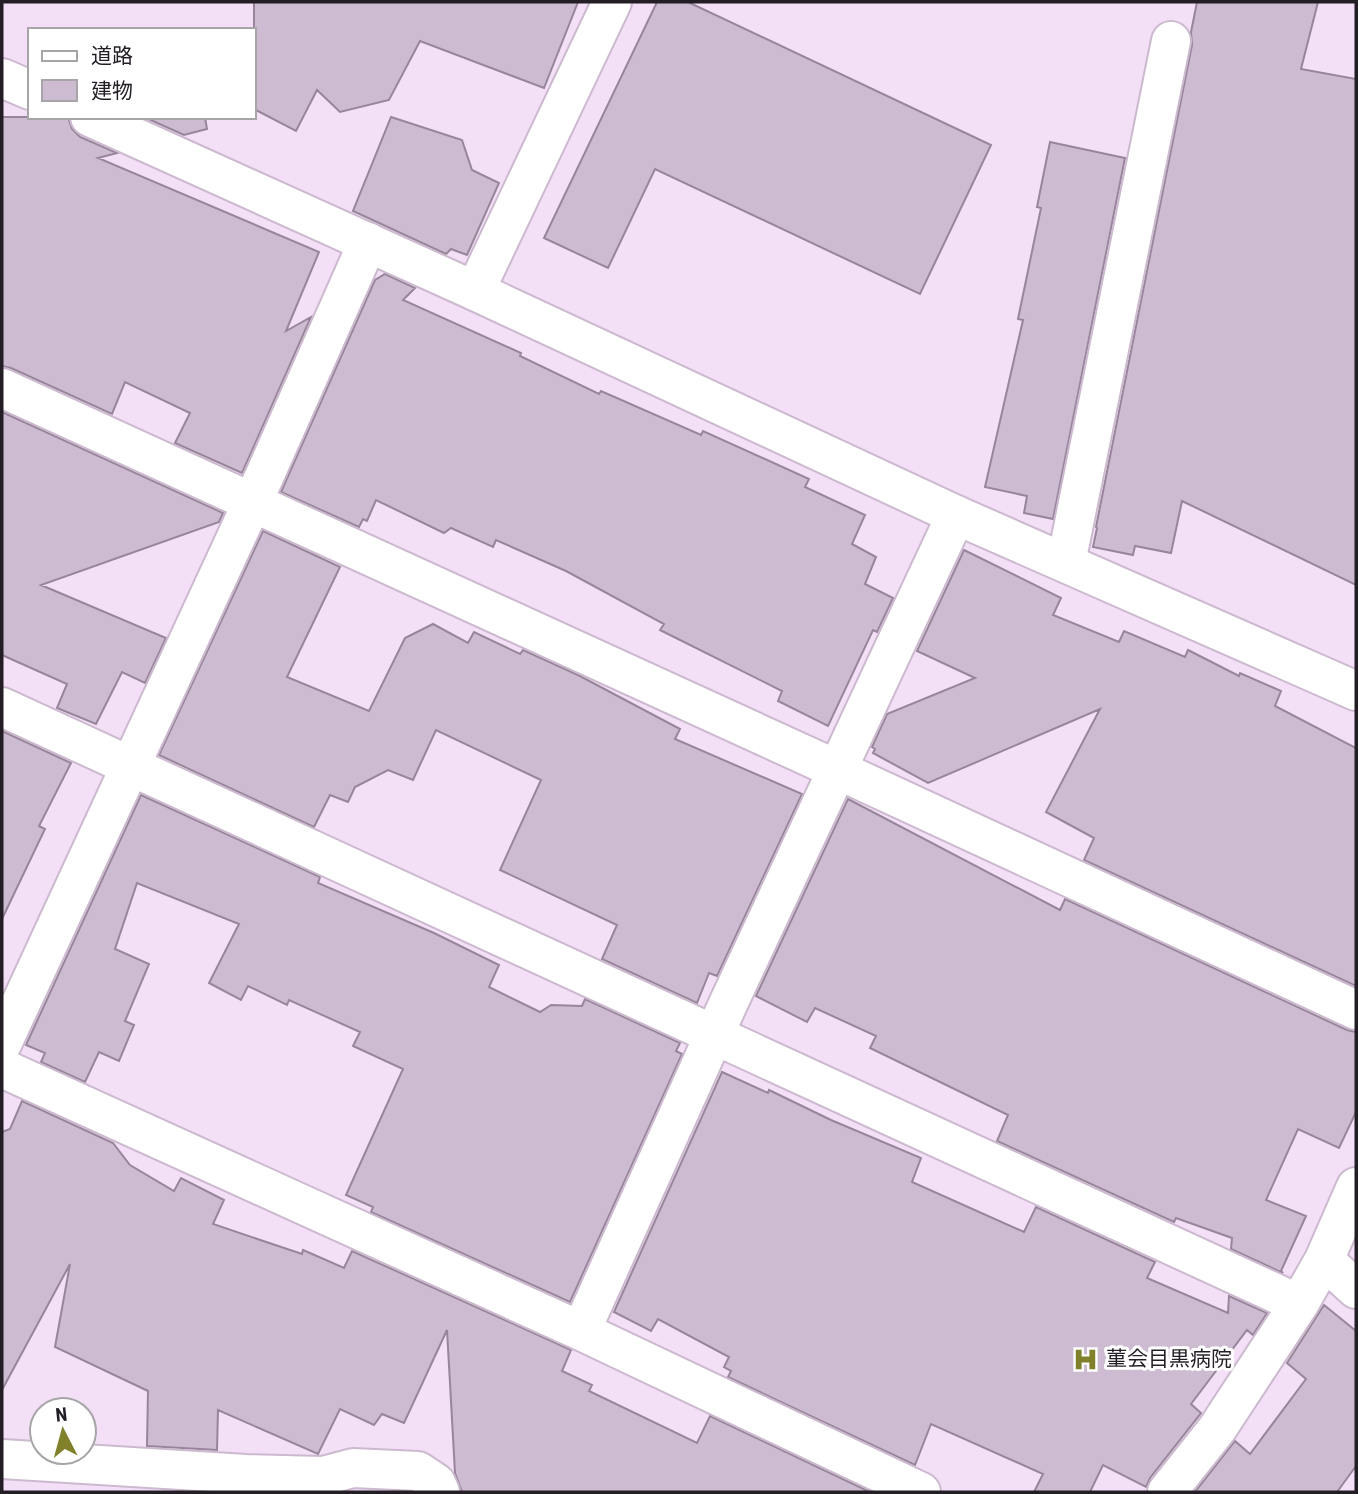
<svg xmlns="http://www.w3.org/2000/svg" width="1358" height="1494" font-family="'Roboto Condensed','Noto Sans JP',sans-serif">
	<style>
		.building { fill: #cdbbd1; stroke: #97869a; stroke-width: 2 }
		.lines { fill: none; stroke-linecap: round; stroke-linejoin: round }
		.minor-casing { stroke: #ccb9cf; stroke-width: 42 }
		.tertiary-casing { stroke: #ccb9cf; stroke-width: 42 }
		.minor { stroke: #fff; stroke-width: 38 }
		.tertiary { stroke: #fff; stroke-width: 38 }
		.labels { text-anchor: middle; stroke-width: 6; stroke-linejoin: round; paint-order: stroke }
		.poi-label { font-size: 21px; fill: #231d25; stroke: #fff; text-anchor: start }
	</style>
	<rect width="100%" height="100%" fill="#f3e0f7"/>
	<path class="building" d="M254 2H578L544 88 420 41 389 100 340 112 317 90 296 131 254 109Z
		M657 2H688L991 145 920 294 655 169 608 268 544 238Z
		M1197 2H1318L1301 69 1356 79V585L1182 501 1171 553 1135 546 1133 555 1093 547 1097 528 1096 527 1192 45 1191 32Z
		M2 117H68L72 129 80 137 117 153 98 158 319 252 286 331 311 317 242 473 175 443 190 413 125 382 112 414 11 368 2 366Z
		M144 117H205L207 129 184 135Z
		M391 117 462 140 472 170 499 183 467 255 451 249 446 254 353 211Z
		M1050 142 1125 158 1053 519 1024 513 1027 496 985 487 1023 320 1018 319 1041 208 1037 207Z
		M385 274 415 288 403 300 521 353 520 356 599 394 601 391 701 435 703 431 809 479 805 487 865 515 852 544 876 557 865 584 893 598 877 632 873 630 828 726 778 701 782 691 660 630 664 624 566 571 496 540 493 547 451 528 444 533 376 500 367 521 363 519 359 527 281 492 375 280Z
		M2 412 223 513 219 522 41 585 166 638 145 683 122 672 96 724 57 708 67 684 2 655Z
		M263 531 340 567 287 677 369 711 405 638 433 624 468 643 474 632 520 654 523 650 578 675 680 729 675 739 802 794 717 976 709 973 697 1003 602 959 617 925 500 870 541 780 436 730 413 780 388 770 355 787 348 802 330 795 314 827 159 755Z
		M964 550 1061 598 1053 615 1119 642 1124 631 1185 657 1188 650 1239 676 1240 673 1281 691 1275 706 1356 748V986L1084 860 1094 838 1046 812 1100 709 928 783 873 753 875 749 872 747 887 714 975 678 917 651Z
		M2 731 71 763 39 826 45 829 2 919Z
		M141 795 320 877 318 883 434 933 499 965 489 987 540 1012 551 1005 582 1006 585 999 680 1043 676 1051 682 1054 570 1302 371 1212 373 1207 346 1195 403 1069 353 1046 360 1032 289 1000 287 1005 248 986 241 1000 209 983 239 924 137 883 115 949 149 964 125 1021 134 1025 119 1061 99 1052 85 1082 41 1062 45 1053 26 1045Z
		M848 799 1060 910 1065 899 1347 1030 1356 1032V1112L1339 1148 1298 1129 1266 1200 1306 1216 1281 1271 1283 1273 1231 1249 1232 1238 1176 1218 1174 1222 997 1141 1008 1115 870 1048 876 1036 815 1008 807 1022 756 996Z
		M722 1072 768 1093 769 1090 831 1120 921 1158 912 1182 1024 1232 1036 1207 1155 1262 1147 1278 1228 1313 1229 1296 1267 1313 1253 1335 1247 1330 1191 1404 1201 1413 1150 1478 1146 1487 1103 1465 1090 1492H1034L1043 1474 931 1424 915 1465 728 1377 731 1371 724 1367 729 1357 658 1319 651 1331 614 1312Z
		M22 1101 113 1143 130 1165 174 1191 181 1178 224 1200 213 1224 302 1254 303 1250 344 1268 352 1251 571 1350 562 1371 592 1385 589 1391 697 1443 710 1416 870 1492H462L455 1473 447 1330 404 1423 382 1414 374 1425 340 1409 318 1454 218 1410 217 1450 147 1446 148 1391 55 1347 70 1264 2 1390V1132L10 1129Z
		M1324 1305 1356 1331V1466L1337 1492H1195L1235 1441 1250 1454 1306 1379 1287 1363Z"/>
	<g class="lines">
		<defs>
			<path id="minor" d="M475 291 612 2
				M2 388 838 770 1356 1010
				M1066 563 1171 41
				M2 707 1299 1304
				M2 1044 264 477 368 242
				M2 1068 581 1331 921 1492
				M1324 1260 1356 1289
				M581 1331 728 1004 956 515
				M2 1459 246 1474 323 1476 353 1468 418 1471 436 1483 440 1492
				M1167 1492 1217 1429 1299 1304 1324 1260 1356 1187"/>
			<path id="tertiary" d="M2 78 30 90
				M90 117 475 291 956 515 1356 691"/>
		</defs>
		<use href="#minor" class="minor-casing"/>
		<use href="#tertiary" class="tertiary-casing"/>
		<use href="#minor" class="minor"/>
		<use href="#tertiary" class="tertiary"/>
	</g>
	<defs>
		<symbol id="hospital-bare" viewBox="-9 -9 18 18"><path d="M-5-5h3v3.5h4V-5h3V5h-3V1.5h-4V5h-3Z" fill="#80812a" stroke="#fff" stroke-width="2.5" paint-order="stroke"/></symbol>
	</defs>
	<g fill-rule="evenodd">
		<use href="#hospital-bare" x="1068" y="1342" width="35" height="35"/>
	</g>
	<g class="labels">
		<g class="poi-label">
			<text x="1106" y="1366">菫会目黒病院</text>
		</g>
	</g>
	<rect width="1358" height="1494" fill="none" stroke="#231d25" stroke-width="7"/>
	<rect x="28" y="28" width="228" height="91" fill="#ffffff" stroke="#a7a5a8" stroke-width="2"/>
	<rect x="42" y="51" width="35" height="10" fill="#ffffff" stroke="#a7a5a8" stroke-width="2"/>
	<text x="91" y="63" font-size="21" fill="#231d25">道路</text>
	<rect x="42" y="80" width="35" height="21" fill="#cdbbd1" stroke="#a7a5a8" stroke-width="2"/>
	<text x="91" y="98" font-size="21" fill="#231d25">建物</text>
	<g transform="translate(63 1431) rotate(354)"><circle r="33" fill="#ffffff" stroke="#a7a5a8" stroke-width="2"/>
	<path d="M0-5L12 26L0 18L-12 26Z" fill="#80812a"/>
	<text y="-10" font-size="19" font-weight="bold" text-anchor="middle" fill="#231d25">N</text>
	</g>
</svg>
